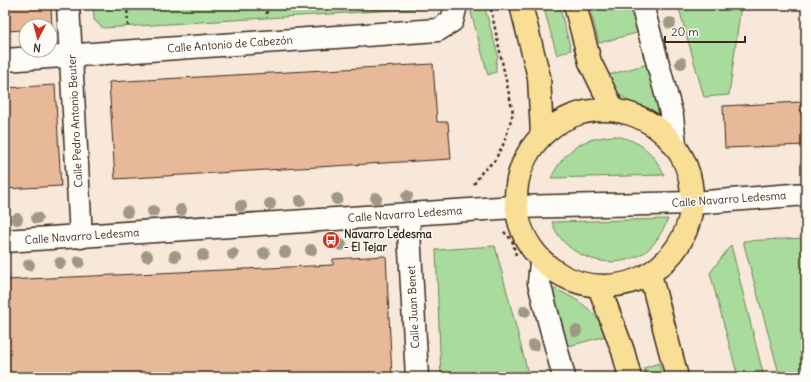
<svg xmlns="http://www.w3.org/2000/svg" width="811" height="382" font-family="Delius,sans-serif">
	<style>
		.green { fill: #a8db9c; stroke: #72825d }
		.building { fill: #e8b998; stroke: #3b2a1e }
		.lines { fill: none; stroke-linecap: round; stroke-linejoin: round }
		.street-casing { stroke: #3b2a1e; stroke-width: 25 }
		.secondary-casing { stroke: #3b2a1e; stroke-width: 25 }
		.primary-casing { stroke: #3b2a1e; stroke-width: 25 }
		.path { stroke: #3b2a1e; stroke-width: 2.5; stroke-dasharray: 3 3; stroke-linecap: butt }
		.street { stroke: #fdfcf7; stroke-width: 22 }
		.secondary { stroke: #fdfcf7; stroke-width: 22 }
		.primary { stroke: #f9df96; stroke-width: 22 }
		.tree { fill: #9e9884 }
		.labels { text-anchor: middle; stroke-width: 3; stroke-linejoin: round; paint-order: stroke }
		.street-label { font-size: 11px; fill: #3b2a1e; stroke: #fdfcf7 }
		.poi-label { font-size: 11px; font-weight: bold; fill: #3b2a1e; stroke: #fdfcf7; text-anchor: start }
	</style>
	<rect width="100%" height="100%" fill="#f7e8da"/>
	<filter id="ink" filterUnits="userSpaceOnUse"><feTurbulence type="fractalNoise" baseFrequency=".025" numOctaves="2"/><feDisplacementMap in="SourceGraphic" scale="8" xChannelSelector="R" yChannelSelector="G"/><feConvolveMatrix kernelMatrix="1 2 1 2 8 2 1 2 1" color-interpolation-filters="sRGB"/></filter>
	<g filter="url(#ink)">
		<path class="green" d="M93 5H428L429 8 103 28 94 20Z
			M469 5H484L498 55 496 64V72L488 75Z
			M543 5H559L571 50 557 55Z
			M589 5H633L640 32 599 43Z
			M678 5H741L729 95 704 97Z
			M648 64 665 119 628 101 619 94 608 75Z
			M617 136C642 142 653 152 664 175L551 178C566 148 583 137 617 136Z
			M668 219C663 230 656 244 645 252 614 273 564 259 552 222Z
			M806 238V377H780L743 241Z
			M731 245 764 377H738L710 273Z
			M495 246 529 377H441L436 250Z
			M555 289C578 299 598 311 606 336L565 347 551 291Z
			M659 363 662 377H646L644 368Z"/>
		<path class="building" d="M5 5H51L52 28H50V26H26V30L5 31Z
			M433 64 437 122H448L451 159 115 179 109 82Z
			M55 85 61 186 5 189V88Z
			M801 102V115H806V145L725 148 723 106Z
			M386 256 392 376 339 377V373L252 377H5V280L333 265V259Z"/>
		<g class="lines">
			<defs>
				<path id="street" d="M68 5 81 237
					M5 60 438 30 452 21 456 5
					M408 214 417 377
					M541 262 539 283 564 377"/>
				<path id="secondary" d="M642 5 672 116 675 144
					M5 241 514 207 693 203 806 194"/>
				<path id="primary" d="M521 5 539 77 542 134
					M575 5 590 62 613 109
					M516 198a88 88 0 1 1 176 0a88 88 0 1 1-176 0Z
					M650 274 677 377
					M599 287 623 351 630 377"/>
			</defs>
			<use href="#street" class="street-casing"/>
			<use href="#secondary" class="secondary-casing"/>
			<use href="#primary" class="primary-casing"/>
			<path class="path" d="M127 5 128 26
				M266 5 267 17
				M360 5 361 11
				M474 184 482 172 495 160 504 143 513 113 490 5
				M504 232 512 240 516 255
				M592 377 603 374"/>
			<use href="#street" class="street"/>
			<use href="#secondary" class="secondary"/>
			<use href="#primary" class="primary"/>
		</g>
		<g class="tree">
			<circle cx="670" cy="23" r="6"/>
			<circle cx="681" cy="63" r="6"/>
			<circle cx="407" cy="196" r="6"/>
			<circle cx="376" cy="198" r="6"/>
			<circle cx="337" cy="199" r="6"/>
			<circle cx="300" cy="201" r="6"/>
			<circle cx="270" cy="204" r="6"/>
			<circle cx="241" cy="206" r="6"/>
			<circle cx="181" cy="210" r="6"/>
			<circle cx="153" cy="211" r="6"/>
			<circle cx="127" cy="212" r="6"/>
			<circle cx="37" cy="218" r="6"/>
			<circle cx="17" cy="219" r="6"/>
			<circle cx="341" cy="245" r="6"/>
			<circle cx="311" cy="250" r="6"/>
			<circle cx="285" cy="252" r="6"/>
			<circle cx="264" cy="253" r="6"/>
			<circle cx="233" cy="254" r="6"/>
			<circle cx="203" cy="255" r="6"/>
			<circle cx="147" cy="256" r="6"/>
			<circle cx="175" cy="256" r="6"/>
			<circle cx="79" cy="262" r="6"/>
			<circle cx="60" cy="263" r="6"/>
			<circle cx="29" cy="265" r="6"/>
			<circle cx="525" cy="311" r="6"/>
			<circle cx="576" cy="331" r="6"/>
			<circle cx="534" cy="345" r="6"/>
		</g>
	</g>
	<defs>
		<symbol id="bus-disc" viewBox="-11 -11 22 22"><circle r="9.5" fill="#c8321e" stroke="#fdfcf7"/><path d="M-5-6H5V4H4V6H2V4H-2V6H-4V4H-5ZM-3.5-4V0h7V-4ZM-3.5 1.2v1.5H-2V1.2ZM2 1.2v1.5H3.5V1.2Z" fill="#fff"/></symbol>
	</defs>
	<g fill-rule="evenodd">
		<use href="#bus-disc" x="321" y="230" width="20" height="20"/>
	</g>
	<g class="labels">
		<g class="street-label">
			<text transform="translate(230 44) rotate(-4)" y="4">Calle Antonio de Cabezón</text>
			<text transform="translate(75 121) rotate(-93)" y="4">Calle Pedro Antonio Beuter</text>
			<text transform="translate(729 199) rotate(-4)" y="4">Calle Navarro Ledesma</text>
			<text transform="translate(405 214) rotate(-4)" y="4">Calle Navarro Ledesma</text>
			<text transform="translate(82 236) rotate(-4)" y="4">Calle Navarro Ledesma</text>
			<text transform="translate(413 307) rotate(-93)" y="4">Calle Juan Benet</text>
		</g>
		<g class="poi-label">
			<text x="344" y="238">Navarro Ledesma<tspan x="344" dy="13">- El Tejar</tspan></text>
		</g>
	</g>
	<rect width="811" height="382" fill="none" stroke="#fdfcf7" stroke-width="20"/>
	<rect x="10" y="10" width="791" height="362" fill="none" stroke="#3b2a1e" stroke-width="1.5" filter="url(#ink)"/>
	<g transform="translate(38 38) rotate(186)"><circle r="19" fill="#fdfcf7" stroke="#afa8a0"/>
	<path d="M0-3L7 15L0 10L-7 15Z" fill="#c8321e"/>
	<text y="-6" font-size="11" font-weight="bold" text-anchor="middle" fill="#3b2a1e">N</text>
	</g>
	<path d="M665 36v6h80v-6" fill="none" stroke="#3b2a1e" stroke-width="2"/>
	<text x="671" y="36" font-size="12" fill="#3b2a1e" stroke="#fdfcf7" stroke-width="3" paint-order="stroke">20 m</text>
</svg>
